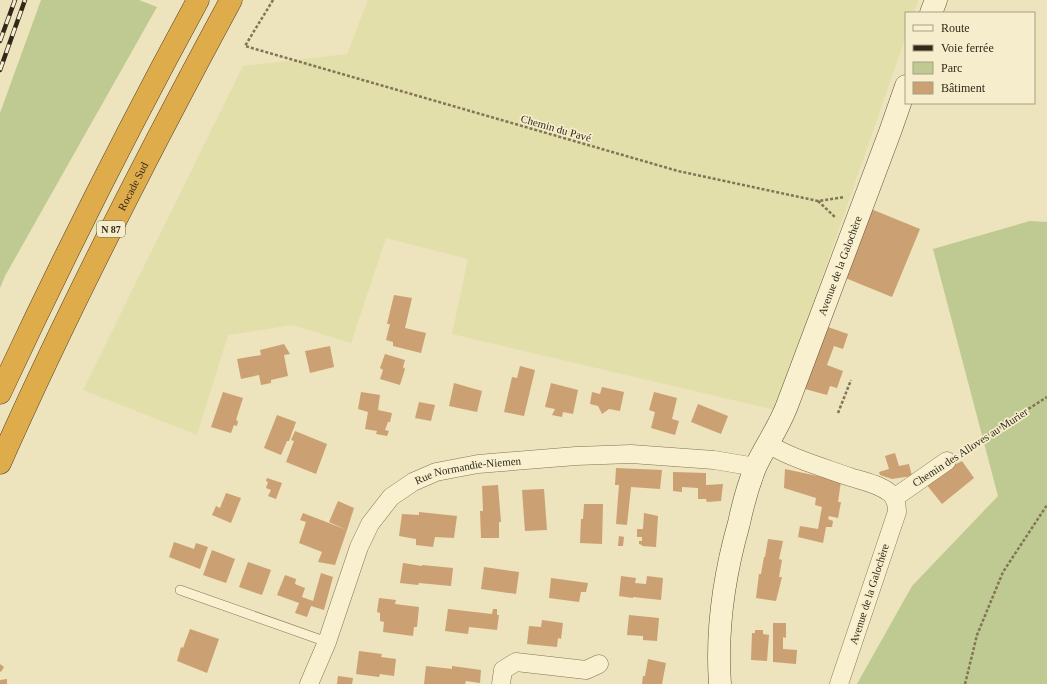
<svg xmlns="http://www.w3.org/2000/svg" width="1047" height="684" font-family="'Times New Roman',serif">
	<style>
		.farmland { fill: #e2dfaa }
		.green { fill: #beca91 }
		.building { fill: #cba072 }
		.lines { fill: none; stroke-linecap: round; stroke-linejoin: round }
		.lane-casing { stroke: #847356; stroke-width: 10 }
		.street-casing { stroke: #847356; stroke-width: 19 }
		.secondary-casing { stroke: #655439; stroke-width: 23 }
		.highway-casing { stroke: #51402b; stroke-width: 23 }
		.path { stroke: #847356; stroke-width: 2.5; stroke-dasharray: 3 2; stroke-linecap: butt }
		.lane { stroke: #f8f0cf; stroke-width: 9 }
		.street { stroke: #f8f0cf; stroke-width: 18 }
		.secondary { stroke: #f8f0cf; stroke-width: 22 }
		.highway { stroke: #deac4b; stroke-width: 22 }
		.rail-casing { stroke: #33291b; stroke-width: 4.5 }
		.rail { stroke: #f5edcb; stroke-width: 3; stroke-dasharray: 9; stroke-linecap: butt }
		.labels { text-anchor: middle; stroke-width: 3.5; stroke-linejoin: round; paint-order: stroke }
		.shield { fill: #f5edcb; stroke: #6d6450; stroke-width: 1 }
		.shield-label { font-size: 10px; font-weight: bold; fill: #33291b }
		.street-label { font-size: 11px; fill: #33291b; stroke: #f5edcb }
	</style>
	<rect width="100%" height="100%" fill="#ede3bc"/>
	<path class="farmland" d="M368 0H918L914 13H906V36L776 410 452 334 468 259 386 238 351 343 293 325 228 335 197 435 83 390 243 66 347 54Z"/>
	<path class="green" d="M41 0H139L157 7 5 276 0 288V113Z
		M1030 221 1047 222V684H857L912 586 998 496 933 249Z"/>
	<path class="building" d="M871 209 920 229 892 297 843 277Z
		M394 295 412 298 405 328 426 333 421 353 393 346V342L386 340 390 324H387Z
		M825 326 848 334 843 349 834 346 827 365 843 371 837 388 830 386 827 395 805 389Z
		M284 344 290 354 284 355 288 376 271 380V383L261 385 259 375 241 379 237 359 261 355 260 350Z
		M330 346 334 367 310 373 305 351Z
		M385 354 405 360 403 367 405 369 400 385 380 379 383 370 380 368Z
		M520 366 535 370 524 416 504 412 512 377 517 378Z
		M454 383 482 391 477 412 449 406Z
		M551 383 578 390 573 414 563 412 562 417 552 415 555 409 545 407Z
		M602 387 624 392 620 411 609 409 602 414 598 406 590 404 592 392 600 394Z
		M223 392 243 398 236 420 238 421 237 426 234 425 231 433 211 427Z
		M361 392 380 395 378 410 392 413 390 422H388L385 430 389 431 387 436 376 434 377 431 365 429 368 412 358 409Z
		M654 392 677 398 672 419 679 421 675 435 651 428 655 412 649 410Z
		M419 402 435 405 431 421 415 418Z
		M698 404 728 416 721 434 691 422Z
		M277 415 296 422 289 441H287L281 455 264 448Z
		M295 431 327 444 316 474 286 462 294 441 291 440Z
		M895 453 899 466 909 464 912 476 892 479 880 475 879 472 889 469 885 456Z
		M962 461 974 478 942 504 926 484 941 472Z
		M616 468 662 470 660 489 631 487 627 525 616 524 619 485H615Z
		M785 469 841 481 838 502H841L838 518 829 516 828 519 833 521 832 527H826L823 543 798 537 800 526 818 529 822 507 815 505 816 498 784 488Z
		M673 472 706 473V485L723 484 721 501 707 502 706 499H698V488L682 487V492L673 491Z
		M267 478 282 483 276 499 268 496 271 490 266 488 268 482 266 481Z
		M498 485 501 522H499V538H481L480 511H483L482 486Z
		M544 489 547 530 525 531 522 490Z
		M226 493 241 498 231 523 212 515 216 506 220 508Z
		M338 501 354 508 347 530 329 522Z
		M584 504H603L602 544 580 543 581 519H583Z
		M419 512 457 516 454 538 435 537 433 547 416 545V539L399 536 402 514 419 515Z
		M303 513 347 530 335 565 318 562 322 552 299 543 306 522 300 520Z
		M644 513 658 516 656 547 642 546V545L639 544V541H642V537H637V529H643Z
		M619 536 624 537 623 546H618Z
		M768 539 783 541 779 559 782 560 779 577H782L776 601 756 598 759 574H761L764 557H765Z
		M174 542 194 549 196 543 208 547 200 569 169 557Z
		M212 550 235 559 226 583 203 575Z
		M248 562 271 570 262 595 239 587Z
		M403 563 422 566V565L453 568 451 586 419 583 418 585 400 583Z
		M484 567 519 572 516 594 481 589Z
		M321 573 333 577 324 610 311 606 307 617 295 613 299 603 277 595 285 575 296 579 295 584 305 588 302 597 313 601Z
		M621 576 636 578 635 583 646 584 647 576 663 578 661 600 633 597V598L619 596Z
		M551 578 588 583 586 592H581L579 602 549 598Z
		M379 598 396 600 395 604 419 607 417 627H414L413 636 383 632 384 622 380 621V613L377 612Z
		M448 609 492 614 493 609H497V615H499L497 630 469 627 468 634 445 631Z
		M629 615 659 618 657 641 643 640V636L627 635Z
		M542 620 563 623 561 639 558 638 557 647 527 644 529 626 541 627Z
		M773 623H786V638L783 637V649L797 650 796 664 773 662Z
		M190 629 219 639 207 673 177 661 181 647 183 648Z
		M755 630H763V634L769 635 767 661 751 660 752 633H755Z
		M359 651 382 654 381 657 396 659 394 676 380 674 379 677 356 674Z
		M648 659 666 663 662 684H642L643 676H645Z
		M0 664 4 667 1 672 0 671Z
		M426 666 452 669V666L481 670 480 683 466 681 465 684H424Z
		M338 676 353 678 352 684H337Z
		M7 679V684H0V680Z"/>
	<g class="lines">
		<defs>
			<path id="lane" d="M180 590 327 642"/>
			<g id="street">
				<path d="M768 444C793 459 822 467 850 477 863 481 879 484 890 493 896 498 897 505 897 512L839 684"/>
				<path d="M894 498 947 461"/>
				<path id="s1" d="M309 684 327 642 359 547 370 524 391 497 413 482 436 472 478 464 576 456 631 454 714 460 756 467"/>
				<path d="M501 684 503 670 516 662 586 670 599 664"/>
			</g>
			<g id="secondary">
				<path d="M931 13 936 0"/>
				<path id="s2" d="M720 684C716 629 724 576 739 523 743 504 748 486 755 468 765 446 780 426 788 403 822 313 856 222 890 132L906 86"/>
			</g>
			<g id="highway">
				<path d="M0 393C62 260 128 129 198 0"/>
				<path id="s3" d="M0 463C70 305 149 152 231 0"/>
			</g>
		</defs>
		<use href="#lane" class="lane-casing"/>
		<use href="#street" class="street-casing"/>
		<use href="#secondary" class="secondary-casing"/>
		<use href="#highway" class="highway-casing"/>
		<path class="path" d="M273 0 245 46 678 171 818 201 845 197
			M818 201 836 218
			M838 413 851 380
			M961 452 1047 397
			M965 684 977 635 1003 572 1047 505"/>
		<use href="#lane" class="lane"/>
		<use href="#street" class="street"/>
		<use href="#secondary" class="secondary"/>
		<use href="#highway" class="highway"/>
		<defs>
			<path id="rail" d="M0 41 15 0
				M0 70 25 0"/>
		</defs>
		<use href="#rail" class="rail-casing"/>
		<use href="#rail" class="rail"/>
	</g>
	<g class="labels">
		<rect class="shield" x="97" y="221" width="28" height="16" rx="3"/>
		<g class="shield-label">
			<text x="111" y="233">N 87</text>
		</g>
		<g class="street-label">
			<text transform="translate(556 128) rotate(16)" y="4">Chemin du Pavé</text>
			<text dy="4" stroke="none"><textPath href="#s3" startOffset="307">Rocade Sud</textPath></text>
			<text dy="4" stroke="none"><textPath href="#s2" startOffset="440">Avenue de la Galochère</textPath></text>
			<text transform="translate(970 447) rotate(-33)" y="4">Chemin des Alloves au Murier</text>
			<text dy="4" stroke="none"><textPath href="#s1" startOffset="289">Rue Normandie-Niemen</textPath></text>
			<text transform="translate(869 594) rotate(-72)" y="4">Avenue de la Galochère</text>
		</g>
	</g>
	<rect x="905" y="12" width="130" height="92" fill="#f5edcb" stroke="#a79f85"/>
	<rect x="913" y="25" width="20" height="6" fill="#f8f0cf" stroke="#a79f85"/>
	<text x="941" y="32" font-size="12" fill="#33291b">Route</text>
	<rect x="913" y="45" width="20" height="6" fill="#33291b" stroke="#a79f85"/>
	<text x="941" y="52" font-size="12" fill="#33291b">Voie ferrée</text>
	<rect x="913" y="62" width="20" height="12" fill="#beca91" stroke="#a79f85"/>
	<text x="941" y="72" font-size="12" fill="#33291b">Parc</text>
	<rect x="913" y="82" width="20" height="12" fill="#cba072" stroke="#a79f85"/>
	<text x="941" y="92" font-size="12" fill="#33291b">Bâtiment</text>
</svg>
